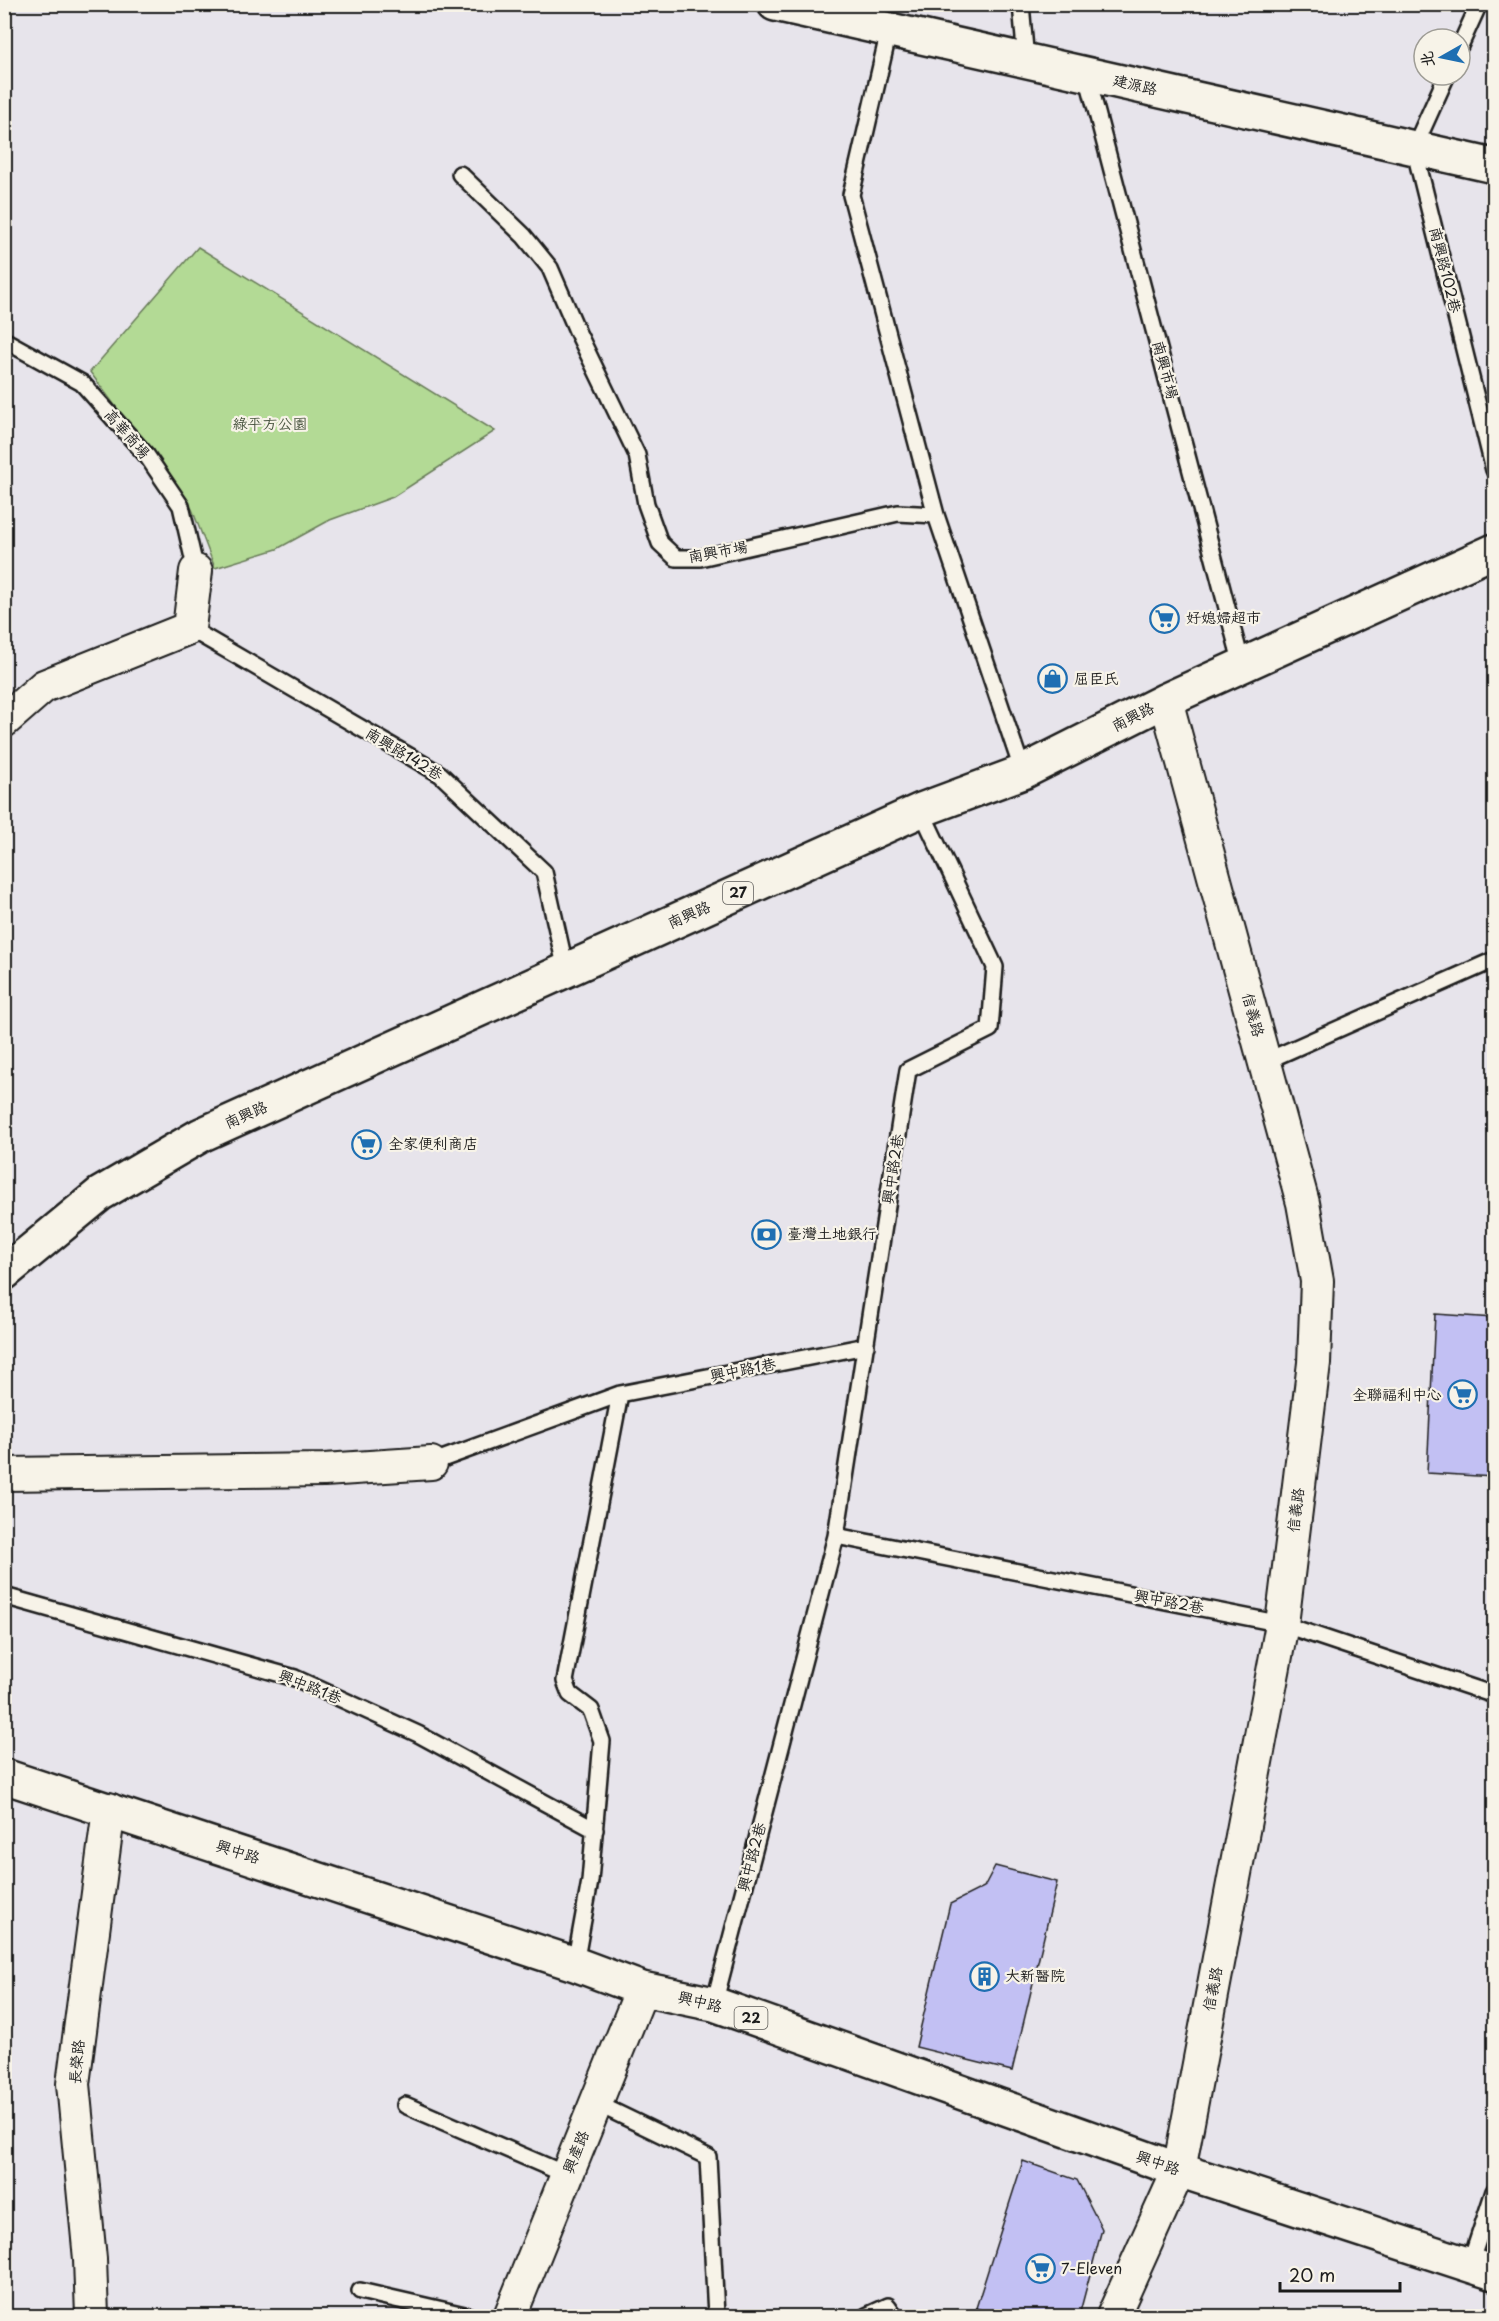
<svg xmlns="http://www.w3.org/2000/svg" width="1499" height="2321" font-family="'Playpen Sans','LXGW WenKai TC',sans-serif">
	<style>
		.green { fill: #b3da95; stroke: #687b58; stroke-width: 1.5 }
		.building { fill: #c2c0f3; stroke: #1c1c1c; stroke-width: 1.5 }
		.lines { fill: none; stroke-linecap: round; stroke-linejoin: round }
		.service-casing { stroke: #1c1c1c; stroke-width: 20 }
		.minor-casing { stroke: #1c1c1c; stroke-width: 36 }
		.tertiary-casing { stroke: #1c1c1c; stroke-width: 38 }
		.primary-casing { stroke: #1c1c1c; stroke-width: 38 }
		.service { stroke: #f7f3e8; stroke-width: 15 }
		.minor { stroke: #f7f3e8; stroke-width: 32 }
		.tertiary { stroke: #f7f3e8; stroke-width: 33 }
		.primary { stroke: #f7f3e8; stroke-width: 33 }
		.labels { text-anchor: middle; stroke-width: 4.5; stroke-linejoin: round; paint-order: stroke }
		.shield { fill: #f7f3e8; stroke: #5e5c59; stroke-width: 1.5 }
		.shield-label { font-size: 14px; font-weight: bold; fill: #1c1c1c }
		.street-label { font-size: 15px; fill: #1c1c1c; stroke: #f7f3e8 }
		.park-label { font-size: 15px; fill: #495540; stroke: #f7f3e8 }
		.poi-label { font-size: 15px; fill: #1c1c1c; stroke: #f7f3e8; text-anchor: start }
	</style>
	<rect width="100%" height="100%" fill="#e7e4eb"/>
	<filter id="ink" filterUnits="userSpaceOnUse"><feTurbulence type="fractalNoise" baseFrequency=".0167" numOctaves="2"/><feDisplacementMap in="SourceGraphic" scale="12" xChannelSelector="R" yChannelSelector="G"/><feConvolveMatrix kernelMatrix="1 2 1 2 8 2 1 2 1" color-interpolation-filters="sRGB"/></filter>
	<g filter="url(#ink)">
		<path class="green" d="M198 247 495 431 393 497 330 520 277 549 215 568 192 509 90 372Z"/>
		<path class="building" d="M1435 1314 1494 1318V1477L1427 1473Z
			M995 1866 1057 1882 1012 2071 916 2047 950 1904 984 1887Z
			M1023 2161 1077 2180 1102 2229 1079 2316H999L976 2308Z"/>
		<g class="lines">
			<defs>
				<path id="service" d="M1021 4 1026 61
					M889 31 851 195 936 515
					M1460 46 1479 4
					M1087 75 1242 665
					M1447 75 1414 148 1494 470
					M460 174 524 236 550 268 578 333 637 455 646 504 660 543 676 558H700L898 513 936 515 1023 772
					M4 340 82 383 147 456 181 506 196 571
					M189 628 440 774 544 872 566 970
					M1266 1061 1494 960
					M431 1463 620 1394 866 1346
					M836 1536 1282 1624 1494 1695
					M4 1596 295 1678 418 1734 595 1830
					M575 1964 590 1881 602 1741 591 1710 570 1694 565 1681 620 1394
					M714 2004 836 1536 908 1070 990 1029 995 967 921 810
					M596 2103 708 2157 716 2316
					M405 2105 567 2175
					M1470 2264 1494 2191
					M360 2291 469 2316
					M866 2316 888 2306 895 2316"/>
				<path id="minor" d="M4 721 44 686 189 628 196 571
					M4 1474 324 1470 431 1463
					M92 2316 90 2259 73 2084 109 1809
					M510 2316 642 1989
					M1113 2316 1179 2170 1282 1624 1314 1363 1317 1281 1303 1203 1166 700"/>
				<path id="tertiary" d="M775 4 1494 166"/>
				<path id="primary" d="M4 1273 100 1194 201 1135 921 810 1023 772 1166 700 1494 551
					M4 1776 575 1964 642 1989 714 2004 1179 2170 1494 2273"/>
			</defs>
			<use href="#service" class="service-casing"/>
			<use href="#minor" class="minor-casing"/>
			<use href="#tertiary" class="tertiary-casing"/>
			<use href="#primary" class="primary-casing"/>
			<use href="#service" class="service"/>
			<use href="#minor" class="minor"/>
			<use href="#tertiary" class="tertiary"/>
			<use href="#primary" class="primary"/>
		</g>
	</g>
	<defs>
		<symbol id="supermarket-ring" viewBox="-11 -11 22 22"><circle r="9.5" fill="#f7f3e8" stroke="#1f6fb2" stroke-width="1.5"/><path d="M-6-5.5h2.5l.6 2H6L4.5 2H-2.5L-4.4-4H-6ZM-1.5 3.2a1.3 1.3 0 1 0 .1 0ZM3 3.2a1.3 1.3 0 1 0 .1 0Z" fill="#1f6fb2"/></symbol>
		<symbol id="shop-ring" viewBox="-11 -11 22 22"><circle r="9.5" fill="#f7f3e8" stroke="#1f6fb2" stroke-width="1.5"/><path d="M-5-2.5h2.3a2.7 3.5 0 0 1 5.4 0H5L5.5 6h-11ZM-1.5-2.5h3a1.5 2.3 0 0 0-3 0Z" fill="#1f6fb2"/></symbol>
		<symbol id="bank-ring" viewBox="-11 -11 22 22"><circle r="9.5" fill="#f7f3e8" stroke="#1f6fb2" stroke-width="1.5"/><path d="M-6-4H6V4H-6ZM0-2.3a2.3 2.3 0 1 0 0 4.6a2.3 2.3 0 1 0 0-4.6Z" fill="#1f6fb2"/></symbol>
		<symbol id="building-ring" viewBox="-11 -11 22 22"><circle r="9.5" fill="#f7f3e8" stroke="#1f6fb2" stroke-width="1.5"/><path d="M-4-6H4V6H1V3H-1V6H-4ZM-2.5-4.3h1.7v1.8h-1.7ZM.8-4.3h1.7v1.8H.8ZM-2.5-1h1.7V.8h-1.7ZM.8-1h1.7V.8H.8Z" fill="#1f6fb2"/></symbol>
	</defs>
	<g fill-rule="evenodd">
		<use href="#supermarket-ring" x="1148" y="602" width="33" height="33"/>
		<use href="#shop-ring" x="1036" y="662" width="33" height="33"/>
		<use href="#supermarket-ring" x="350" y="1128" width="33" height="33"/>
		<use href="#bank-ring" x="750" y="1218" width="33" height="33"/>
		<use href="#supermarket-ring" x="1446" y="1378" width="33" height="33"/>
		<use href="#building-ring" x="968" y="1960" width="33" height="33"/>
		<use href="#supermarket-ring" x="1024" y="2252" width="33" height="33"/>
	</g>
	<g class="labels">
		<g class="shield">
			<rect x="723" y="882" width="30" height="22" rx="4.5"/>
			<rect x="734.5" y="2007" width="33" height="22" rx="4.5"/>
		</g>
		<g class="shield-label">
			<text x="738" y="898">27</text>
			<text x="751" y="2023">22</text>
		</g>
		<g class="street-label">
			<text transform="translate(1135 85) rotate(13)" y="5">建源路</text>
			<text transform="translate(1445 270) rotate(76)" y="5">南興路102巷</text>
			<text transform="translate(1165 370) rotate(75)" y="5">南興市場</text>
			<text transform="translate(127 434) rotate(49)" y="5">高華商場</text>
			<text transform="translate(718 552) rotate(-10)" y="5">南興市場</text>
			<text transform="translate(1133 717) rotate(-27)" y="5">南興路</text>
			<text transform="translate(404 754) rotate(31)" y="5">南興路142巷</text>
			<text transform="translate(689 915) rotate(-24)" y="5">南興路</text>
			<text transform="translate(1253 1015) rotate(75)" y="5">信義路</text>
			<text transform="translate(246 1115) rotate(-24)" y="5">南興路</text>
			<text transform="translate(893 1169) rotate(-81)" y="5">興中路2巷</text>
			<text transform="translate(743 1370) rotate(-11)" y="5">興中路1巷</text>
			<text transform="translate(1296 1510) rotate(-83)" y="5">信義路</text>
			<text transform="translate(1169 1602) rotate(11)" y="5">興中路2巷</text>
			<text transform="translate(310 1687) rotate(22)" y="5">興中路1巷</text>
			<text transform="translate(238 1852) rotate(18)" y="5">興中路</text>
			<text transform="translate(752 1857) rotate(-75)" y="5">興中路2巷</text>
			<text transform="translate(1213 1989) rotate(-79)" y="5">信義路</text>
			<text transform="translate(700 2002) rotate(14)" y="5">興中路</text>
			<text transform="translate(77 2062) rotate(-85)" y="5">長榮路</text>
			<text transform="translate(576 2152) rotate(-68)" y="5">興產路</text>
			<text transform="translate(1158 2163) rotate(19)" y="5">興中路</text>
		</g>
		<g class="park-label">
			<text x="270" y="429">綠平方公園</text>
		</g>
		<g class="poi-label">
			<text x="1186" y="623">好媳婦超市</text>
			<text x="1074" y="684">屈臣氏</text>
			<text x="388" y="1149">全家便利商店</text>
			<text x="787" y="1239">臺灣土地銀行</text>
			<text x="1442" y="1400" text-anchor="end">全聯福利中心</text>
			<text x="1005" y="1981">大新醫院</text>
			<text x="1061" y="2274">7-Eleven</text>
		</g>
	</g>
	<rect width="1499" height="2321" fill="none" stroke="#f7f3e8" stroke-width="24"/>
	<rect x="12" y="12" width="1475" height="2297" fill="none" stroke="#1c1c1c" stroke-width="2" filter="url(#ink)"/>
	<g transform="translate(1442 57) rotate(261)"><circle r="28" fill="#f7f3e8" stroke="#9f9d96" stroke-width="1.5"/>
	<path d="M0-4.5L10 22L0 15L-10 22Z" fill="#1f6fb2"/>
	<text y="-9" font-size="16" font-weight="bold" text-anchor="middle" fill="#1c1c1c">北</text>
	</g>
	<path d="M1280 2282v9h120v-9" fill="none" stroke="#1c1c1c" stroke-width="3"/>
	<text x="1289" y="2282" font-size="18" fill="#1c1c1c" stroke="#f7f3e8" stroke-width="4.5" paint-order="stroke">20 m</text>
</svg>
